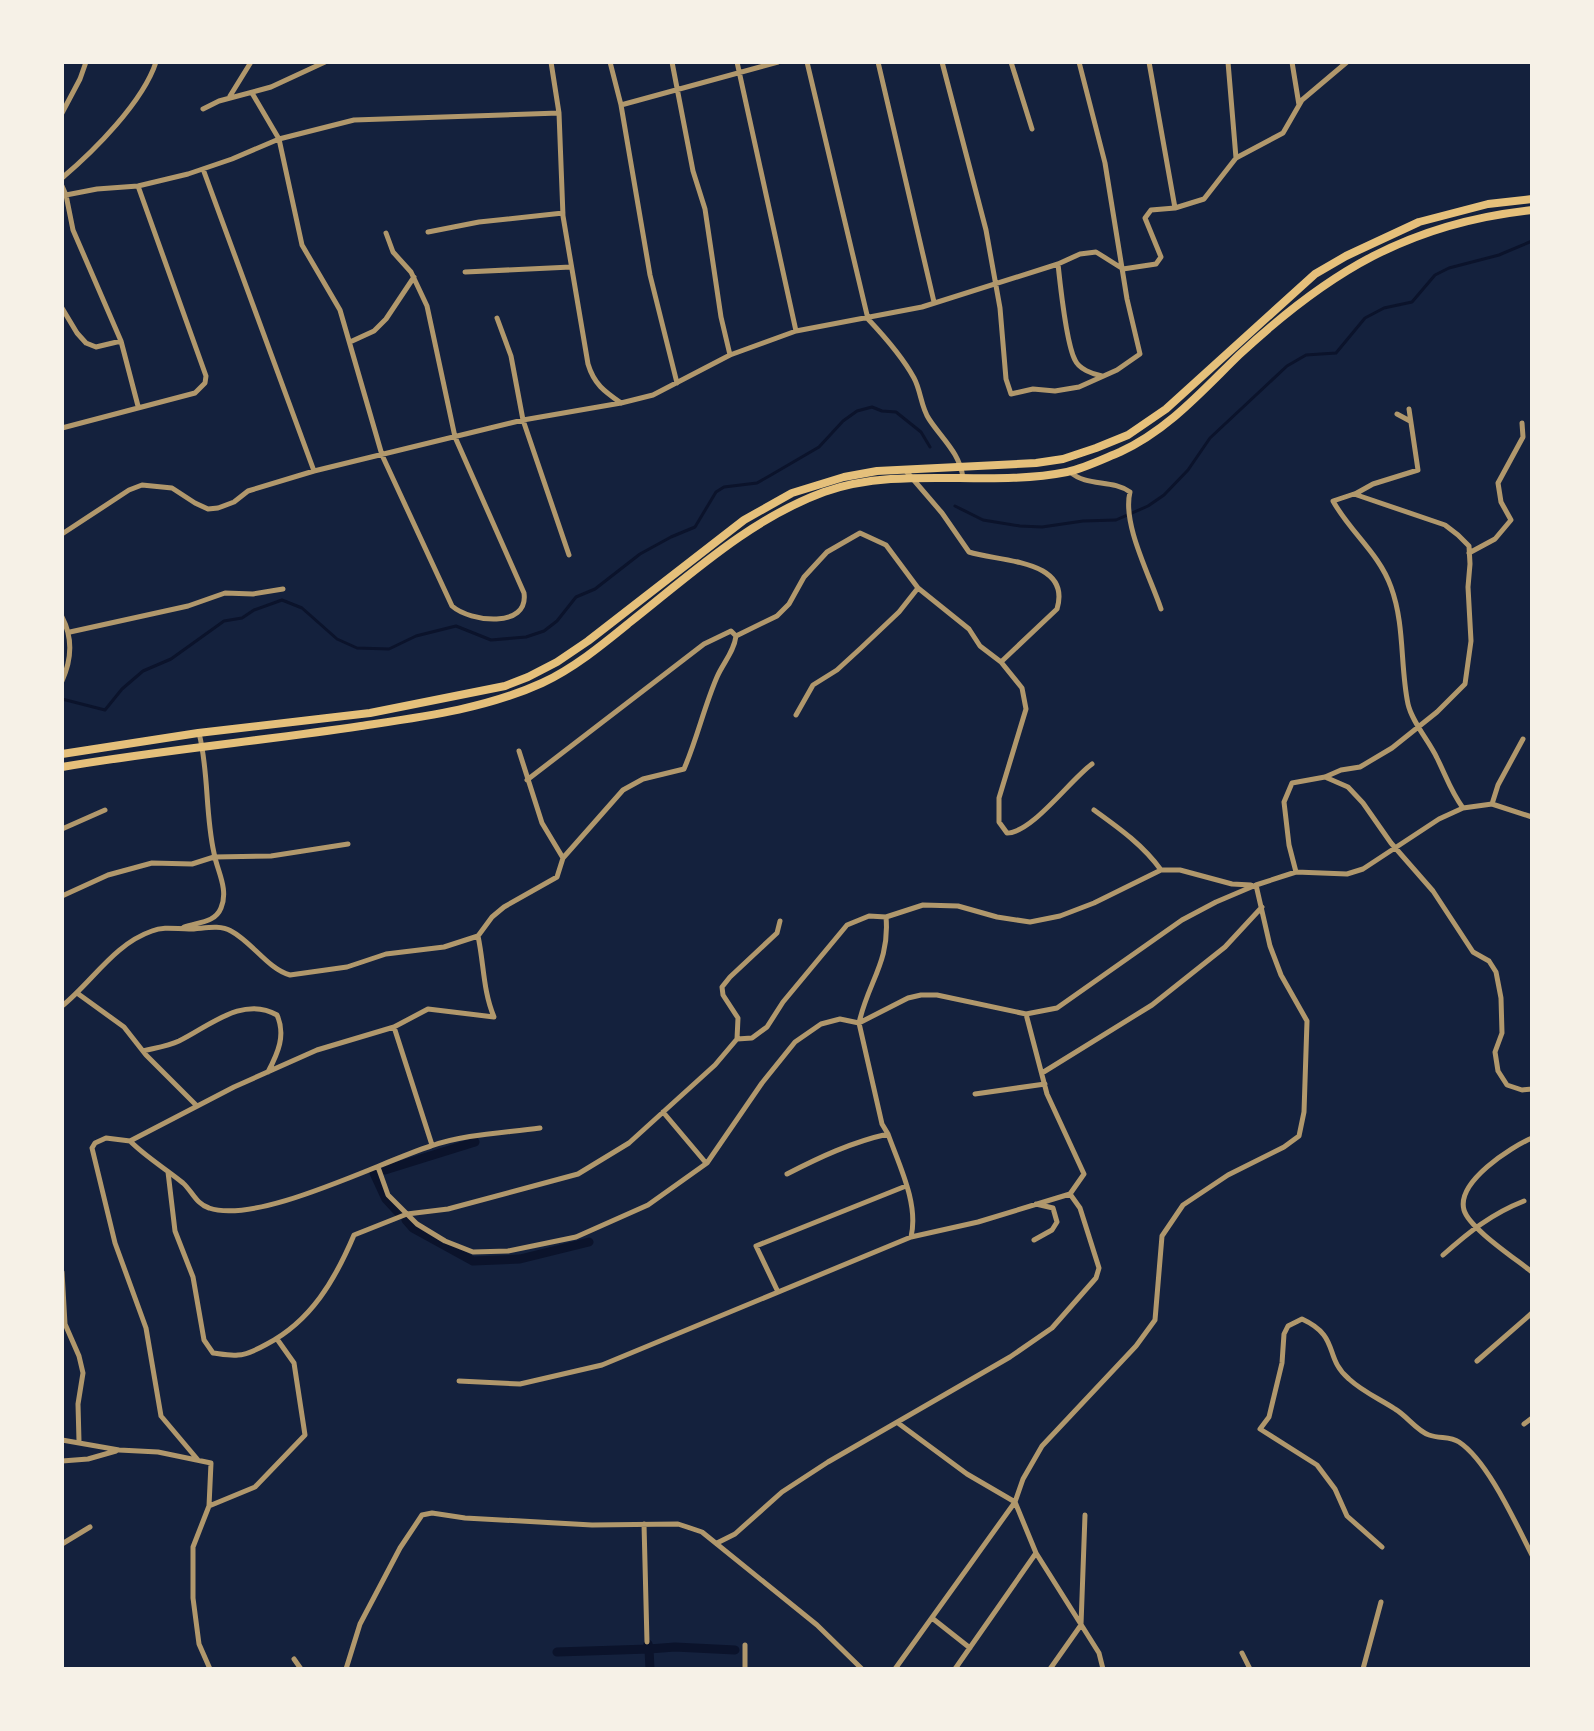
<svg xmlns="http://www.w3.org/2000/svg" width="1594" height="1731" font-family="Rubik,sans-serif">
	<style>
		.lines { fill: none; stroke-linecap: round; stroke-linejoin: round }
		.stream { stroke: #0b132b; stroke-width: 3 }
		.canal { stroke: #0b132b; stroke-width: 9 }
		.minor { stroke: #b1986c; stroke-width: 5 }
		.trunk { stroke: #e5c07b; stroke-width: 8 }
	</style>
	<rect width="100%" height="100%" fill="#14213d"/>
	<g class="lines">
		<path class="stream" d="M955 506 983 520 1020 526 1042 527 1083 521 1116 520 1148 506 1164 495 1188 470 1210 438 1287 366 1306 355 1336 353 1365 318 1384 308 1412 302 1435 275 1449 268 1499 255 1532 241
			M62 699 105 710 122 689 143 671 171 659 224 621 242 618 254 610 282 600 302 608 337 639 357 648 389 649 416 636 456 626 491 640 526 637 544 631 557 621 576 597 595 589 640 554 671 537 695 527 716 492 724 487 757 483 771 475 819 447 843 421 857 411 872 407 882 411 896 412 921 432 930 447"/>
		<path class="canal" d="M385 1170 475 1142
			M377 1173H374L386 1199 398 1212
			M406 1220 413 1228 473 1261 520 1259 589 1242
			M557 1652 649 1649 648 1644
			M650 1669 649 1649 675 1647 735 1650"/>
		<path class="minor" d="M551 62 559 113 563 216 588 364C594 384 604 391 621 403
			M610 62 621 105 650 275 677 383
			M672 62 693 171 705 209 721 317 730 355
			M737 62 796 331
			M807 62 868 319C885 337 902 356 914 378 921 391 921 407 929 419 942 439 960 453 963 478
			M878 62 934 302
			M942 62 986 230 1000 308 1006 379 1011 394 1033 389 1055 391 1079 387 1117 370 1140 354 1127 299 1105 163 1079 62
			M1011 62 1032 129
			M1149 62 1175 208
			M1228 62 1236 158
			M1292 62 1299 105
			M252 93 279 139 302 245 340 310 382 455 452 606C470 622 529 629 524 593L455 437 427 306 411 272 393 252 386 233
			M230 96 251 62
			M621 105 778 62
			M203 109 219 101 271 87 325 62
			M62 113 80 79 86 62
			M203 169 314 471
			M62 178C94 151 143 102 156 62
			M62 186 66 195 73 230 121 341 138 406
			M66 195 97 189 138 186 188 174 232 159 279 139 354 120 559 113
			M428 232 479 222 563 213
			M1058 264C1060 283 1067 345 1075 360 1079 369 1092 374 1102 376
			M465 272 571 267
			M62 308 77 333 86 343 96 347 121 341
			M497 318 511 356 523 420 569 555
			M350 342 374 331 386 319 414 277
			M1397 414 1410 421
			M62 428 195 393 205 383 206 376 138 186
			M906 471 942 513 969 552C1000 562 1072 559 1057 609L1001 662
			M1070 472C1087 487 1112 479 1130 492 1122 524 1150 576 1161 609
			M1355 494 1373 484 1418 470 1409 409
			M62 534 129 490 142 485 172 488 195 503 208 509 218 508 234 502 248 491 314 471 523 420 621 403 653 395 730 355 796 331 922 307 1058 264 1080 254 1096 252 1123 269 1156 264 1161 257 1145 218 1151 210 1175 208 1204 199 1236 158 1283 133 1302 100 1347 62
			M1469 553 1495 539 1511 520 1501 502 1498 483 1523 437 1522 423
			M62 617C73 638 72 659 62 681
			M70 632 188 606 225 593 253 594 283 589
			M796 715 813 685 837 670 861 648 899 612 918 588
			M1325 777 1348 787 1363 803 1391 843 1433 891 1473 952 1489 961 1496 972 1501 998 1502 1033 1495 1052 1498 1071 1507 1085 1522 1090 1532 1089
			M527 780 704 644 731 631 736 636 777 616 789 604 804 577 827 552 860 533 886 545 918 588 969 629 980 646 1001 662 1022 688 1026 709 999 798V822L1007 833C1032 833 1070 780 1092 764
			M1492 804 1498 785 1523 739
			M1094 810C1119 828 1143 845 1161 870
			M62 829 105 810
			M563 858 623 790 643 779 684 769C697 739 704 707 717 677 723 663 734 652 736 636
			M1296 872 1289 845 1284 802 1292 783 1325 777 1341 770 1360 767 1392 748 1437 712 1465 684 1471 641 1468 587 1470 564 1469 546 1458 535 1445 525 1354 494 1333 501C1350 532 1379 553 1391 587 1405 625 1400 666 1408 704 1412 722 1429 741 1437 758 1446 776 1451 792 1463 808
			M62 896 108 875 152 863 192 864 214 857 271 856 348 844
			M886 917C890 962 868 982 859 1023L882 1124 888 1134C899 1165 919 1204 911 1237
			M184 927C198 922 215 923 221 908 229 889 217 871 214 853 205 813 209 772 199 733
			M77 993 124 1027 146 1055 197 1106
			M62 1006C92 982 114 944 152 931 164 926 176 929 189 929 202 929 219 924 231 931 252 942 268 969 290 975L347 967 386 954 444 947 478 936 492 917 504 907 557 877 563 858 542 823 519 751
			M1026 1014 1047 1094 1084 1174 1070 1194
			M394 1027 432 1145
			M737 1039 752 1038 767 1027 783 1002 847 925 869 916 886 917 923 905 958 906 997 917 1030 922 1060 916 1094 903 1161 870H1180L1232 884 1251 885
			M143 1051C155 1048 168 1046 179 1041 208 1027 243 995 277 1015 286 1035 278 1053 268 1072
			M1042 1073 1152 1005 1225 947 1262 907
			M975 1094 1045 1084
			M663 1112 706 1163
			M1532 1138C1511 1147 1456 1182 1464 1210 1469 1228 1516 1259 1532 1272
			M130 1141C146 1157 166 1169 183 1183 192 1191 196 1204 209 1208 258 1225 380 1162 431 1146 465 1134 504 1133 540 1128
			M378 1167 388 1195 417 1224 445 1241 473 1252 508 1251 576 1237 648 1205 707 1163 762 1083 795 1042 821 1024 840 1019 859 1023 908 998 921 995H937L1026 1014 1057 1008 1182 920 1216 902 1256 885 1296 872 1347 874 1363 869 1439 819 1463 808 1492 804 1532 817
			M168 1172 175 1231 193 1277 204 1340 213 1353C221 1354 230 1356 238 1355 247 1355 258 1349 267 1344 311 1321 335 1280 354 1235L407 1214 448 1209 578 1174 629 1143 715 1065 737 1039 738 1018 723 995 722 987 730 977 777 933 780 921
			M787 1174C820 1157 852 1142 888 1134
			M1034 1240 1052 1230 1057 1222 1053 1208 1036 1204
			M1443 1255C1469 1232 1491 1214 1524 1201
			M62 1272 65 1324 79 1356 83 1373 78 1404 79 1441
			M778 1292 756 1246 906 1186
			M1477 1361 1532 1313
			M459 1381 520 1384 602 1365 911 1237 978 1222 1070 1194 1080 1208 1099 1268 1096 1278 1052 1328 1010 1357 828 1462 782 1492 735 1534 717 1543
			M898 1423 967 1474 1015 1502 1036 1553 1099 1653 1103 1669
			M1524 1424 1532 1418
			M62 1440 119 1450 158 1452 211 1463 209 1506 193 1547V1598L199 1644 210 1669
			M198 1460 161 1416 146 1328 115 1243 92 1148 95 1143 106 1138 130 1141 234 1087 317 1050 394 1027 428 1009 494 1017C483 991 484 964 478 936
			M62 1461 88 1459 116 1451
			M209 1506 255 1487 305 1435 294 1363 277 1339
			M644 1524 647 1642
			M62 1544 90 1527
			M1382 1547 1347 1516 1335 1489 1317 1465 1260 1429 1269 1417 1282 1363 1284 1334 1288 1326 1302 1319C1341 1337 1323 1357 1349 1379 1363 1392 1380 1399 1395 1409 1407 1416 1417 1431 1429 1435 1440 1439 1450 1436 1459 1442 1488 1461 1516 1524 1532 1555
			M932 1618 970 1648
			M1242 1653 1250 1669
			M294 1659 301 1669
			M346 1669 360 1624 400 1548 422 1515 432 1513 465 1518 592 1525 678 1524 702 1532 817 1625 862 1669
			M745 1669V1645
			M895 1669 1015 1502 1023 1479 1042 1446 1136 1346 1155 1320 1162 1236 1183 1205 1228 1175 1284 1147 1299 1136 1304 1112 1307 1021 1281 975 1270 946 1256 885
			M955 1669 1036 1553
			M1050 1669 1081 1625 1085 1515
			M1363 1669 1381 1602"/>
		<path class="trunk" d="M62 754 198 733 370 713 505 686 528 677 557 662 588 641 744 520 792 493 844 477 877 471 1036 463 1063 459 1096 448 1128 435 1166 409 1315 274 1346 256 1419 222 1488 204 1532 199
			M62 767C161 750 261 741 361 726 422 717 485 709 542 683 574 668 602 645 629 623 690 575 750 519 824 492 901 465 987 488 1067 472 1085 468 1103 459 1120 452 1168 430 1202 391 1239 355 1328 272 1409 223 1532 210"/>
	</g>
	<rect width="1594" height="1731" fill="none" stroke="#f6f1e7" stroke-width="128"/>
</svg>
